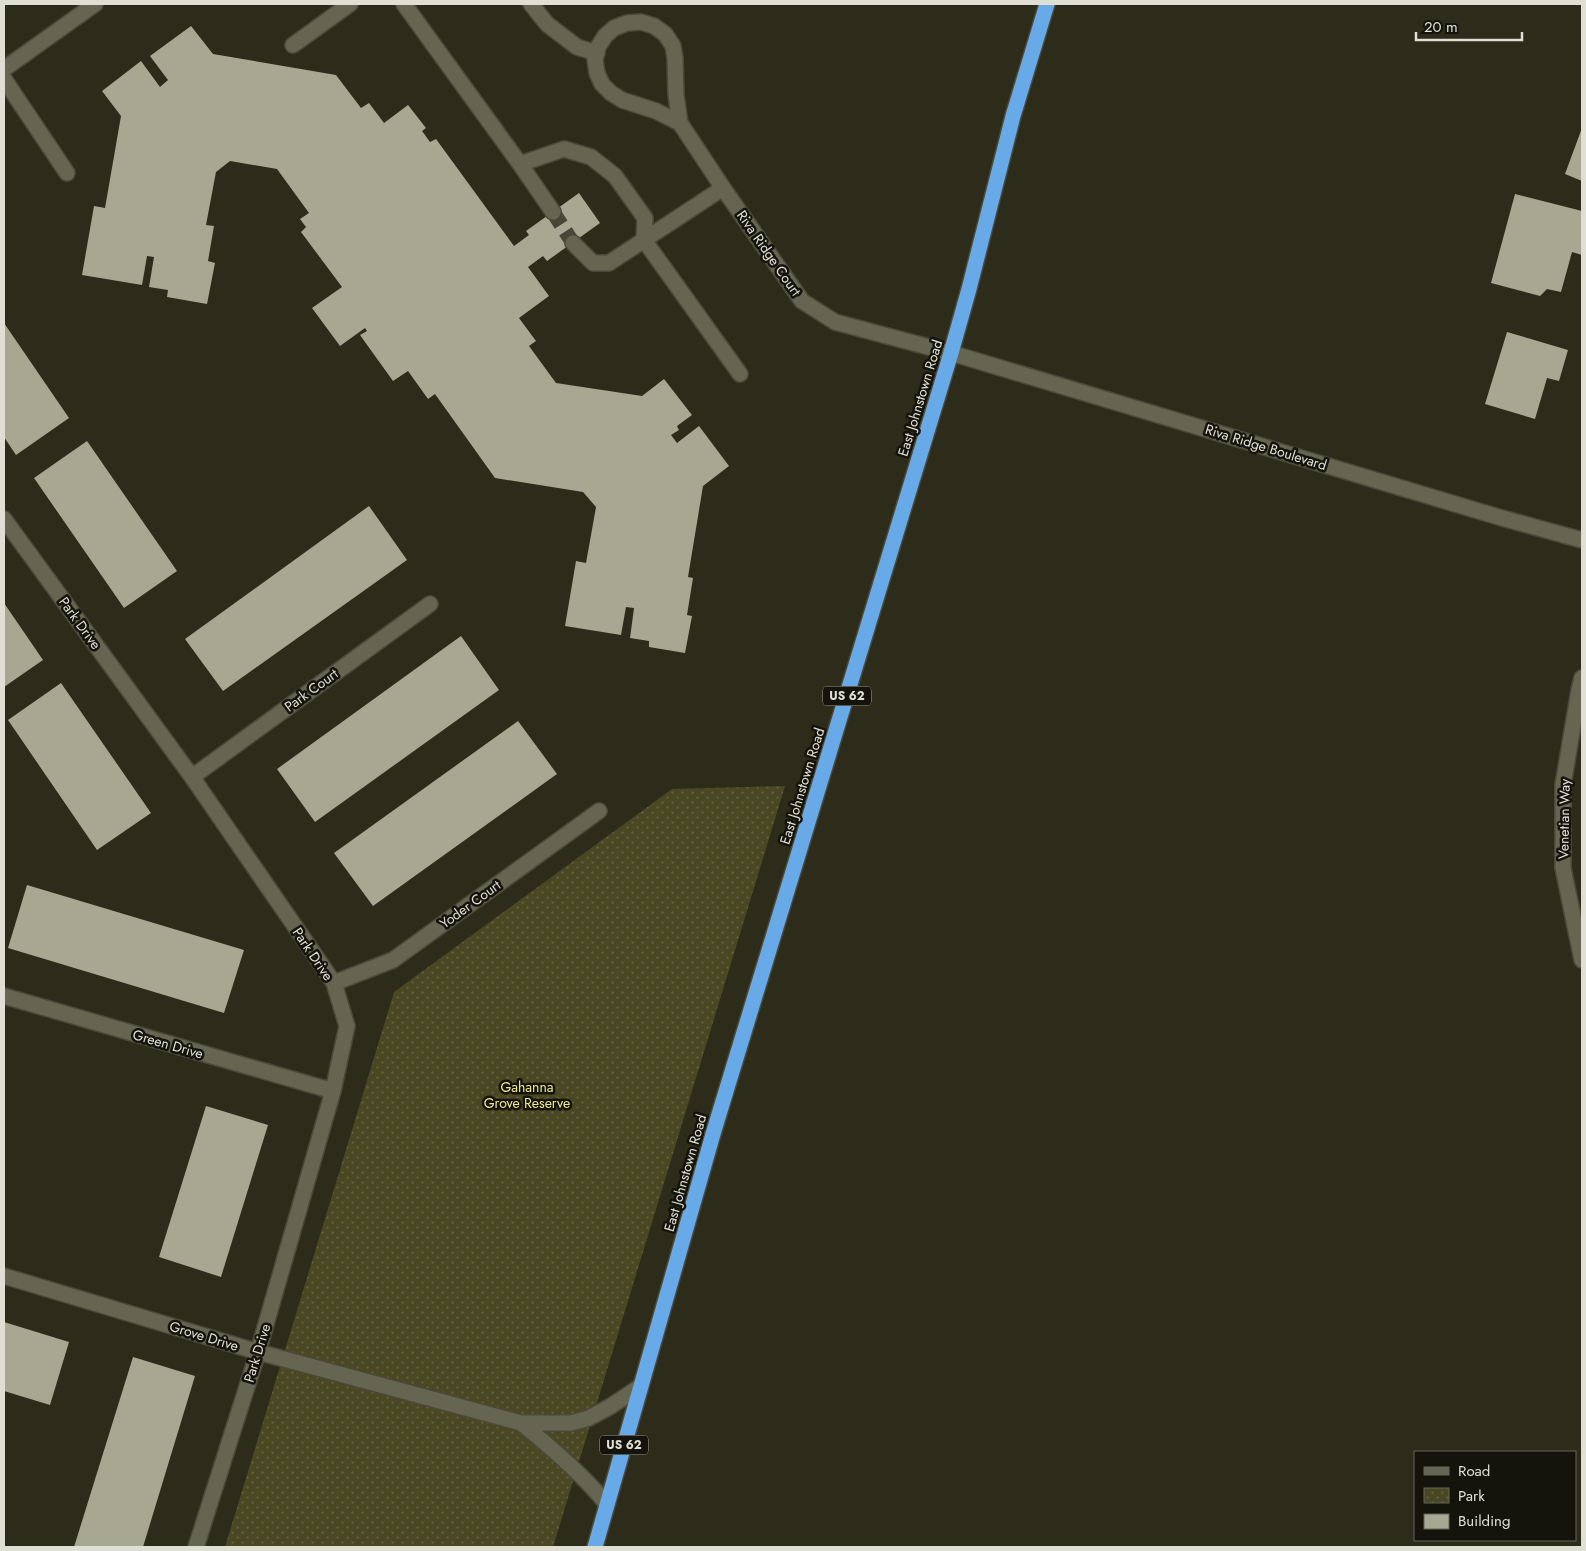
<svg xmlns="http://www.w3.org/2000/svg" width="1586" height="1551" font-family="Jost,sans-serif">
	<style>
		.park { fill: url(#park-dots) }
		.building { fill: #a8a792 }
		.lines { fill: none; stroke-linecap: round; stroke-linejoin: round }
		.minor-tunnel { stroke: #484636; stroke-width: 15; stroke-dasharray: 15 8; stroke-linecap: butt }
		.minor-casing { stroke: #4a493a; stroke-width: 18 }
		.highway-casing { stroke: #4a493a; stroke-width: 18 }
		.minor { stroke: #666551; stroke-width: 15 }
		.highway { stroke: #67aae7; stroke-width: 15 }
		.labels { text-anchor: middle; stroke-width: 5; stroke-linejoin: round; paint-order: stroke }
		.shield { fill: #14140c; stroke: #a3a298; stroke-width: 1 }
		.shield-label { font-size: 12px; font-weight: bold; fill: #e0dfd4 }
		.street-label { font-size: 14px; fill: #e0dfd4; stroke: #14140c }
		.park-label { font-size: 14px; fill: #eee88d; stroke: #14140c }
	</style>
	<defs>
		<pattern id="park-dots" width="8" height="8" patternUnits="userSpaceOnUse" patternTransform="scale(1.25)"><rect width="8" height="8" fill="#4a4823"/><path d="M2 2h.1M6 6h.1" fill="none" stroke="#646242" stroke-width="1.8" stroke-linecap="round"/></pattern>
	</defs>
	<rect width="100%" height="100%" fill="#2d2b1a"/>
	<path class="park" d="M785 786 553 1547H225L394 992 672 789Z"/>
	<path class="building" d="M191 26 213 54 336 75 361 108 369 103 384 123 408 105 426 128 422 131 430 142 436 139 514 246 529 235 526 231 579 193 600 223 547 261 543 256 528 267 549 296 519 318 536 341 529 346 556 383 642 396 664 379 692 415 677 426 679 430 671 435 677 443 699 426 729 466 703 486 688 577 693 578 687 615 692 616 685 653 649 647V641L630 638 634 608 626 607 621 635 565 626 576 561 586 563 596 507 583 492 495 478 435 394 428 399 408 371 393 381 360 335 367 331 365 328 340 346 312 308 342 287 301 232 306 227 300 219 309 213 277 169 230 161 216 172 206 225 214 226 208 261 215 263 207 304 167 297 168 290 149 287 154 257 147 256 142 285 82 275 94 206 105 208 121 116 102 91 141 61 160 87 168 80 150 56Z
		M1582 128V181L1565 174Z
		M1515 194 1582 211V255L1572 252 1561 292 1547 289 1540 296 1491 283Z
		M4 323 69 418 16 455 4 437Z
		M1507 332 1568 350 1559 381 1547 378 1535 419 1485 404Z
		M87 441 177 571 124 608 34 478Z
		M369 506 407 560 223 691 185 639Z
		M4 603 43 660 4 687Z
		M461 636 499 690 315 822 277 769Z
		M61 683 151 813 97 850 8 720Z
		M518 721 557 774 373 906 334 853Z
		M27 885 244 950 224 1013 8 948Z
		M206 1106 268 1125 221 1277 159 1257Z
		M4 1322 69 1342 50 1405 4 1391Z
		M133 1357 195 1376 143 1547H74Z"/>
	<g class="lines">
		<path class="minor-tunnel" d="M553 212 573 243"/>
		<defs>
			<path id="minor" d="M404 4 520 164 553 212
				M531 4 547 24 577 47 597 53
				M293 45 350 4
				M4 69 95 4
				M4 79 67 173
				M680 123 656 111 622 100 611 93 602 84 597 73 595 60 598 47 605 36 614 28 627 23 641 22 654 26 665 34 673 46 675 58 676 95 680 123 723 188 802 301 835 322 951 353 1502 518 1582 540
				M520 164 564 149 591 157 615 176 645 218 644 240 740 374
				M573 243 593 263H609L723 188
				M4 519 192 777 334 983 347 1026 333 1091 258 1352 196 1547
				M1582 678 1579 690 1563 785V868L1582 960
				M192 777 430 604
				M334 983 393 960 599 811
				M4 996 333 1091
				M4 1276 258 1352 521 1423H571L589 1418 611 1406 641 1386
				M521 1423C552 1448 581 1473 607 1504"/>
			<path id="highway" d="M595 1547 713 1134 951 353 969 289 1013 116 1047 4"/>
		</defs>
		<use href="#minor" class="minor-casing"/>
		<use href="#highway" class="highway-casing"/>
		<use href="#minor" class="minor"/>
		<use href="#highway" class="highway"/>
	</g>
	<g class="labels">
		<g class="shield">
			<rect x="823" y="686.5" width="48" height="19" rx="4"/>
			<rect x="600" y="1435.5" width="48" height="19" rx="4"/>
		</g>
		<g class="shield-label">
			<text x="847" y="700">US 62</text>
			<text x="624" y="1449">US 62</text>
		</g>
		<g class="street-label">
			<text transform="translate(769 253) rotate(55)" y="5">Riva Ridge Court</text>
			<text transform="translate(920 398) rotate(-73)" y="5">East Johnstown Road</text>
			<text transform="translate(1266 447) rotate(17)" y="5">Riva Ridge Boulevard</text>
			<text transform="translate(80 623) rotate(54)" y="5">Park Drive</text>
			<text transform="translate(311 690) rotate(-36)" y="5">Park Court</text>
			<text transform="translate(802 786) rotate(-73)" y="5">East Johnstown Road</text>
			<text transform="translate(1564 819) rotate(-89)" y="5">Venetian Way</text>
			<text transform="translate(470 904) rotate(-36)" y="5">Yoder Court</text>
			<text transform="translate(313 954) rotate(56)" y="5">Park Drive</text>
			<text transform="translate(168 1044) rotate(16)" y="5">Green Drive</text>
			<text transform="translate(685 1173) rotate(-74)" y="5">East Johnstown Road</text>
			<text transform="translate(204 1336) rotate(17)" y="5">Grove Drive</text>
			<text transform="translate(257 1353) rotate(-73)" y="5">Park Drive</text>
		</g>
		<g class="park-label">
			<text x="527" y="1092">Gahanna<tspan x="527" dy="16">Grove Reserve</tspan></text>
		</g>
	</g>
	<rect width="1586" height="1551" fill="none" stroke="#e0dfd4" stroke-width="10"/>
	<rect x="1414" y="1451" width="162" height="90" fill="#14140c" stroke="#66655c"/>
	<rect x="1424" y="1467" width="25" height="8" fill="#666551" stroke="#66655c"/>
	<text x="1458" y="1476" font-size="15" fill="#e0dfd4">Road</text>
	<rect x="1424" y="1488" width="25" height="15" fill="url(#park-dots)" stroke="#66655c"/>
	<text x="1458" y="1501" font-size="15" fill="#e0dfd4">Park</text>
	<rect x="1424" y="1514" width="25" height="15" fill="#a8a792" stroke="#66655c"/>
	<text x="1458" y="1526" font-size="15" fill="#e0dfd4">Building</text>
	<path d="M1416 32v8h106v-8" fill="none" stroke="#e0dfd4" stroke-width="2.5"/>
	<text x="1424" y="32" font-size="15" fill="#e0dfd4" stroke="#14140c" stroke-width="4" paint-order="stroke">20 m</text>
</svg>
